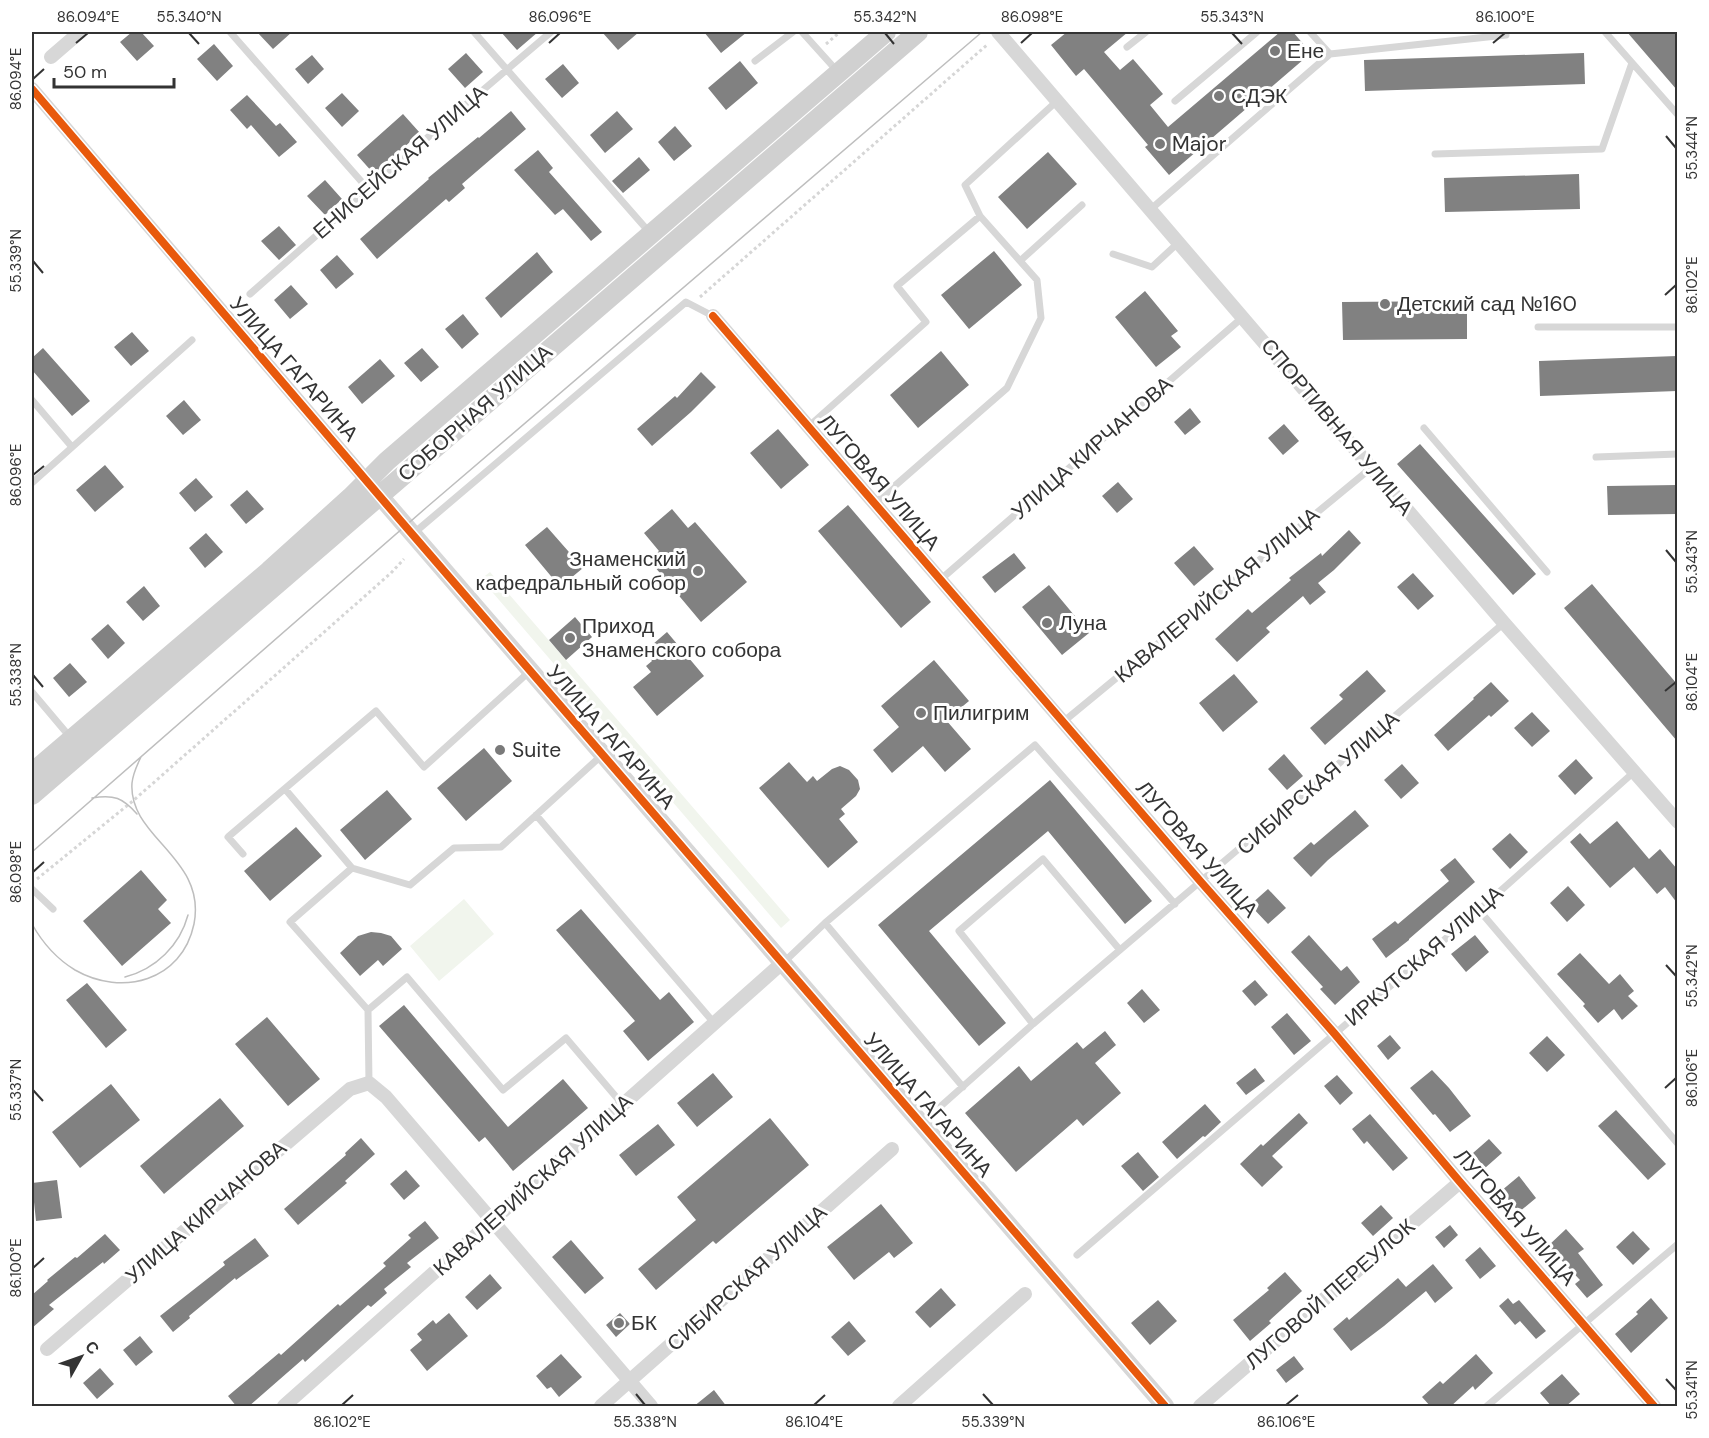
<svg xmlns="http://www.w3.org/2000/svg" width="1709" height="1438" font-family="'DM Sans',sans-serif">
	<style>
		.green { fill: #f1f5ed }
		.building { fill: #818181 }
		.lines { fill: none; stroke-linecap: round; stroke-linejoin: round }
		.path { stroke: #d6d6d6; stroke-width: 3; stroke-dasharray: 3 3; stroke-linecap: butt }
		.service { stroke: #d7d7d7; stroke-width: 7 }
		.minor { stroke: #d7d7d7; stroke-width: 14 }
		.tertiary { stroke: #d7d7d7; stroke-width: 18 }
		.secondary { stroke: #d0d0d0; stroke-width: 20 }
		.tram { stroke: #bebebe; stroke-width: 1.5 }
		.cycleway-casing { stroke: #fff; stroke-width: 11 }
		.cycleway { stroke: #e8590c; stroke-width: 8 }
		.ticks { fill: none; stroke: #333; stroke-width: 2 }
		.poi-dot { fill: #7a7a7a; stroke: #fff; stroke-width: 2 }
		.labels { text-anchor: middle; stroke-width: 6; stroke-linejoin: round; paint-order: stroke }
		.poi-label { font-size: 21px; fill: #333; stroke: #fff; text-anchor: start }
		.street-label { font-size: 21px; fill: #333; stroke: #fff }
		.neatline { fill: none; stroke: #333; stroke-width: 2 }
		.ticks-label { font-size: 15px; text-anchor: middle; fill: #333 }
	</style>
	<rect width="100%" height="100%" fill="#fff"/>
	<path class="green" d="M490 572 790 920 781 928 481 579Z
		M464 899 494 934 439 981 410 946Z"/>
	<path class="building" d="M132 32H141L154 46 137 61 120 42Z
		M257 32H292L273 49Z
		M501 32H538L517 50Z
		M602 32H639L618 50Z
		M704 32H747L721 53Z
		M1067 32H1128L1104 52 1120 70 1133 59 1163 94 1150 105 1168 127 1280 32H1293L1311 53 1169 175 1145 147 1148 145 1084 69 1076 76 1051 45Z
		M1627 32H1677V90Z
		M214 44 233 66 217 81 197 59Z
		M466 53 483 72 465 88 448 69Z
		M1584 53 1585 84 1365 91 1364 60Z
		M312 55 324 69 308 84 295 69Z
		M740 61 758 83 726 110 708 88Z
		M563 64 579 83 562 98 545 79Z
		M342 93 359 111 342 127 325 108Z
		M247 95 276 126 280 123 297 142 279 157 251 125 247 129 230 110Z
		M511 111 526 129 462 184 465 188 449 202 446 199 377 259 360 239 429 179 428 178 445 164 478 137 479 138Z
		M617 111 633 129 605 153 590 135Z
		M403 114 420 133 374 174 357 155Z
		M675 126 692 146 674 161 658 142Z
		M538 150 553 168 549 172 602 232 591 241 563 209 555 215 514 170Z
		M1048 152 1077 184 1027 229 998 197Z
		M639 157 650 170 623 193 612 181Z
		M1579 174 1580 209 1445 212 1444 178Z
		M325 180 342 199 325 215 307 196Z
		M279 226 296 245 279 260 261 241Z
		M994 251 1022 285 969 329 941 295Z
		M537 252 553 272 501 318 485 298Z
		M337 255 354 274 336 289 320 270Z
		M291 285 308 304 290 319 274 300Z
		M1145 291 1178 331 1171 336 1181 347 1156 367 1115 317Z
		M1467 301V339L1343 340 1342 302Z
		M463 314 479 334 462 349 445 329Z
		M132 332 149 351 131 366 114 347Z
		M43 348 90 401 72 416 32 370V358Z
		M422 348 439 367 421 382 404 363Z
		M941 351 969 385 918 428 890 395Z
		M1677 356V391L1540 396 1539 361Z
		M380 359 395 376 362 404 348 387Z
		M701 372 716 387 691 412 652 446 637 429 675 396 677 398Z
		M184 400 201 420 183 435 166 416Z
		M1190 408 1201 422 1185 435 1174 422Z
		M1284 424 1299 441 1283 455 1268 438Z
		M778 429 809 465 781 489 750 453Z
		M1420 444 1536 574 1513 595 1397 464Z
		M105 465 124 487 95 512 76 490Z
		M196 478 213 497 195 512 179 493Z
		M1118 482 1133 499 1117 513 1102 496Z
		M1677 485V514L1608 515 1607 486Z
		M247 490 264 509 246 524 230 505Z
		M848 505 931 602 901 628 818 531Z
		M672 509 688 528 695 522 747 582 701 622 649 560 659 551 644 533Z
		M547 527 583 568 560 587 525 545Z
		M1349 530 1361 543 1334 570 1318 583 1326 592 1310 605 1303 596 1266 628 1270 632 1237 662 1215 639 1248 609 1252 613 1291 580 1289 578 1321 553 1322 556Z
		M206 533 223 552 205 568 189 548Z
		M1194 546 1214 569 1194 586 1174 563Z
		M1014 553 1026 568 995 593 982 577Z
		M1413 573 1434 596 1418 610 1397 587Z
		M1592 584 1677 684V741L1564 608Z
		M1049 585 1089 633 1062 655 1022 607Z
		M144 586 160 606 143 621 126 602Z
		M575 617 592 637 566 660 549 640Z
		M108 624 125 643 108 659 91 639Z
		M667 632 704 676 657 716 633 687 651 672 646 666 652 661 645 651Z
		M934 660 969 701 946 720 971 749 945 772 923 746 892 773 873 750 899 727 881 706Z
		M70 663 87 682 69 697 53 678Z
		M1367 670 1386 691 1325 745 1310 728 1343 699 1339 695Z
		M1234 674 1258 702 1223 732 1199 703Z
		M1491 682 1509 701 1491 717 1489 715 1448 751 1434 735 1474 699 1473 698Z
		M1532 712 1550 731 1532 747 1514 728Z
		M484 748 512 781 466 821 437 788Z
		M1284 754 1303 776 1287 790 1268 769Z
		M1576 759 1593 778 1575 795 1558 776Z
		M789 762 807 782 813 776 817 781 832 769 840 766 849 770 858 780 860 789 856 796 841 809 845 814 839 819 858 842 828 868 759 788Z
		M1402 764 1419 783 1401 799 1384 780Z
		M1050 780 1152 901 1125 924 1048 831 929 931 1006 1023 979 1046 878 925Z
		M387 790 412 819 365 860 340 830Z
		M1355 810 1369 826 1328 860 1311 877 1293 858 1311 842 1314 845Z
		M1617 821 1649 859 1660 849 1677 869V903L1665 887 1657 894 1634 867 1610 888 1570 842 1580 833 1590 844Z
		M296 827 322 856 270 901 244 871Z
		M1510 833 1528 852 1510 869 1492 849Z
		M1455 858 1475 882 1409 939V940L1386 958 1372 939 1395 921 1398 924 1449 881 1440 870Z
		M141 870 167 900 158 909 171 923 122 966 83 921Z
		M1568 886 1585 905 1567 922 1550 903Z
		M1268 889 1286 908 1268 924 1250 905Z
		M581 909 660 1000 669 992 694 1022 648 1061 623 1031 635 1021 556 930Z
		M371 932 381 933 391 936 402 949 383 966 378 960 360 976 340 953 358 936Z
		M1309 935 1341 971 1347 966 1360 982 1335 1005 1320 989 1323 987 1291 952Z
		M1475 935 1489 952 1466 972 1451 954Z
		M1580 953 1609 984 1620 974 1634 991 1628 996 1638 1006 1622 1020 1614 1009 1598 1023 1583 1006 1585 1004 1557 974Z
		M1255 980 1268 995 1255 1006 1242 991Z
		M87 983 127 1030 106 1048 66 1000Z
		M1142 989 1160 1010 1144 1023 1127 1003Z
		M404 1005 508 1127 563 1079 588 1108 513 1171 485 1137 479 1142 379 1026Z
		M1287 1013 1311 1041 1294 1055 1271 1027Z
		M267 1017 320 1079 288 1106 235 1044Z
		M1105 1031 1116 1045 1095 1063 1121 1093 1083 1126 1077 1119 1016 1172 965 1113 1019 1066 1031 1081 1077 1042 1083 1049Z
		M1390 1035 1401 1048 1388 1060 1377 1046Z
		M1547 1036 1565 1055 1547 1072 1529 1053Z
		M1255 1068 1265 1081 1246 1095 1236 1083Z
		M1432 1070 1449 1088 1471 1116 1450 1132 1435 1114 1433 1115 1410 1088Z
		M713 1073 733 1097 697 1127 677 1103Z
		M1337 1075 1353 1093 1340 1105 1324 1086Z
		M111 1084 140 1120 80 1168 52 1132Z
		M220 1098 244 1126 164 1194 140 1166Z
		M1205 1104 1221 1122 1205 1137 1203 1136 1177 1159 1162 1142Z
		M1616 1110 1666 1164 1648 1180 1598 1126Z
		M1299 1113 1308 1123 1272 1156 1283 1167 1262 1187 1240 1164 1261 1144 1263 1146Z
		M1370 1114 1408 1158 1393 1171 1367 1141 1364 1144 1352 1129Z
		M770 1118 809 1165 716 1244 713 1241 656 1290 638 1269 696 1220 677 1197Z
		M658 1124 675 1145 636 1176 619 1155Z
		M361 1138 375 1154 345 1181 347 1183 298 1225 284 1209 346 1155 345 1153Z
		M1489 1139 1502 1153 1485 1168 1473 1153Z
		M1138 1152 1159 1177 1143 1191 1121 1166Z
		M406 1170 420 1186 404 1200 390 1184Z
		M1519 1176 1536 1198 1519 1212 1501 1191Z
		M57 1180 62 1218 36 1221 32 1183Z
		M881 1204 913 1243 894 1258 889 1252 854 1280 827 1247Z
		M1381 1205 1393 1218 1373 1236 1361 1223Z
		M425 1221 439 1238 407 1263 411 1267 384 1289 387 1293 371 1307 368 1305 305 1362 303 1359 248 1407H237L228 1396 279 1353 281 1355 338 1304 340 1306 386 1266 383 1263 411 1238 408 1235Z
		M1450 1225 1458 1235 1444 1248 1435 1237Z
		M1566 1229 1584 1249 1578 1253 1603 1285 1587 1298 1575 1284 1580 1280 1548 1246Z
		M1633 1231 1650 1249 1633 1265 1616 1247Z
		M105 1234 120 1250 104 1264 103 1262 49 1305 54 1309 32 1328V1295L48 1281 47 1280 75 1257 77 1258Z
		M255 1238 269 1256 236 1280 235 1278 189 1316 190 1318 173 1332 160 1316 225 1265 223 1262Z
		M571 1240 604 1278 585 1294 552 1257Z
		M1480 1247 1496 1266 1480 1279 1465 1260Z
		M1433 1264 1453 1288 1435 1303 1426 1291 1384 1326 1351 1351 1333 1329 1347 1317 1349 1320 1398 1278 1406 1287Z
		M1285 1272 1302 1291 1269 1321 1271 1323 1250 1341 1233 1320 1269 1290 1267 1288Z
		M490 1274 502 1288 477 1310 465 1297Z
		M941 1288 956 1305 930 1328 915 1312Z
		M1508 1298 1513 1304 1519 1300 1546 1331 1536 1339 1520 1321 1515 1325 1499 1306Z
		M1651 1298 1668 1318 1631 1353 1615 1334 1638 1314 1636 1312Z
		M1158 1300 1177 1321 1150 1345 1131 1323Z
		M449 1313 468 1336 427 1371 410 1350 422 1340 417 1334 433 1320 436 1324Z
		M620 1313 630 1324 616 1337 606 1325Z
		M849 1321 866 1341 848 1356 831 1337Z
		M140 1336 153 1352 136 1366 123 1350Z
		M561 1354 582 1377 559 1397 551 1387 547 1389 536 1376Z
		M1476 1354 1493 1373 1475 1390 1473 1386 1450 1407H1431L1422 1397 1440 1381 1443 1384Z
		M1294 1356 1304 1369 1286 1383 1276 1370Z
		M100 1368 114 1384 97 1399 83 1383Z
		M1562 1374 1580 1394 1565 1407H1552L1540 1393Z
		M714 1390 727 1407H693Z"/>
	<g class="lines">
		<path class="path" d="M826 44 840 32
			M700 297 988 44
			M37 879 134 800 391 573 404 559"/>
		<path class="service" d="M230 32 368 189
			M474 32 650 233
			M802 32 838 72
			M1605 32 1678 115
			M1127 47 1146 32
			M1330 54 1506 35
			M755 61 793 32
			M1175 101 1257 32
			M1435 154 1602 149 1632 63
			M1151 209 1330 54 1310 32
			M1113 254 1152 267 1179 242
			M1020 261 1082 205
			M250 294 435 131 551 32
			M1538 327H1678
			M32 400 72 447
			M808 427 926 322 897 286 980 216
			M1424 428 1547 572
			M1596 457 1678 454
			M32 483 192 340
			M874 504 1007 388 1041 318 1037 280 980 216 965 185 1057 101
			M414 533 686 302 713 316
			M940 580 1243 317
			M32 692 70 737
			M1063 722 1371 468
			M285 789 352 868
			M536 815 715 1024
			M243 854 228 837 376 711 424 767 530 671
			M32 889 53 909
			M1479 910 1678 1144
			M825 923 963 1087
			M783 963 825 923 1035 745 1175 904
			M368 1010 407 977 503 1090 566 1038 623 1105
			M1033 1024 959 931 1043 859 1120 950
			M369 1083 368 1010 290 922 352 868 410 885 454 848 501 847 602 755
			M941 1106 1033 1024 1504 623
			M1077 1255 1479 910 1634 772
			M1487 1406 1678 1244"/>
		<path class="minor" d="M998 32 1504 623 1678 822
			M51 57 80 32
			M32 89 372 487
			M713 316 1201 882 1334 1033 1460 1182 1654 1406
			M47 1349 350 1089 369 1083 386 1097 651 1406
			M284 1406 782 963
			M601 1406 892 1149
			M899 1406 1025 1294
			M1200 1406 1460 1182"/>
		<path class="tertiary" d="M379 495 1165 1406"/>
		<path class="secondary" d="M32 773 269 571 351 497 387 461 886 32
			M32 795 918 32"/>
		<path class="tram" d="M92 798C114 794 123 798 137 814
			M32 852 427 507 982 32
			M32 924C42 942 57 959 75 970 122 997 182 981 194 924 207 857 128 838 132 783 133 774 137 765 141 757
			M125 977C156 969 180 945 188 915"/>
		<defs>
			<path id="cycleway" d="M32 89 400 520 1165 1406
				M713 316 1201 882 1334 1033 1460 1182 1654 1406"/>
		</defs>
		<use href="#cycleway" class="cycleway-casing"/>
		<use href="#cycleway" class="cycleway"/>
	</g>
	<path class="ticks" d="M189 33 199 44M885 33 894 44M1232 33 1242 44M76 43 88 33M549 43 560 33M1021 43 1032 33M1493 43 1505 33M33 79 44 69M1666 136 1676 148M33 261 43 273M1665 295 1676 285M33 475 44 466M1666 550 1676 562M33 675 43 687M1665 691 1676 682M33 872 44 862M1666 965 1676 976M1665 1088 1676 1078M33 1090 43 1101M33 1268 44 1258M1666 1379 1676 1390M636 1394 645 1405M983 1394 993 1405M342 1405 353 1395M814 1405 825 1395M1286 1405 1298 1395"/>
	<g class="poi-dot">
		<circle cx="1275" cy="51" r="6"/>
		<circle cx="1219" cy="96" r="6"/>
		<circle cx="1160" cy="144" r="6"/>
		<circle cx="1385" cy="304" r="6"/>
		<circle cx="698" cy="571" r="6"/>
		<circle cx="1047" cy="623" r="6"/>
		<circle cx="570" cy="638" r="6"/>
		<circle cx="921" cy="713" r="6"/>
		<circle cx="500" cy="750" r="6"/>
		<circle cx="619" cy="1323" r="6"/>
	</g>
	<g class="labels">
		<g class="poi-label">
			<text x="1287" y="58">Ене</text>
			<text x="1231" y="103">СДЭК</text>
			<text x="1172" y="151">Major</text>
			<text x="1397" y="311">Детский сад №160</text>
			<text x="686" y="566" text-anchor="end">Знаменский<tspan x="686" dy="24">кафедральный собор</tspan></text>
			<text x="1059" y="630">Луна</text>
			<text x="582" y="633">Приход<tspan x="582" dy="24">Знаменского собора</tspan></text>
			<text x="933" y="720">Пилигрим</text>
			<text x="512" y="757">Suite</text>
			<text x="631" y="1330">БК</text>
		</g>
		<g class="street-label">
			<text transform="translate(400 162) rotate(-41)" y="7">ЕНИСЕЙСКАЯ УЛИЦА</text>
			<text transform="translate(294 369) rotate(49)" y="7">УЛИЦА ГАГАРИНА</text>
			<text transform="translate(475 413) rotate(-41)" y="7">СОБОРНАЯ УЛИЦА</text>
			<text transform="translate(1337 427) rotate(50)" y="7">СПОРТИВНАЯ УЛИЦА</text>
			<text transform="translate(1092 448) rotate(-41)" y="7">УЛИЦА КИРЧАНОВА</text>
			<text transform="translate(879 482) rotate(49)" y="7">ЛУГОВАЯ УЛИЦА</text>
			<text transform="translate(1217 595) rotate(-40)" y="7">КАВАЛЕРИЙСКАЯ УЛИЦА</text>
			<text transform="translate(611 737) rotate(49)" y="7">УЛИЦА ГАГАРИНА</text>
			<text transform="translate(1318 783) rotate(-41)" y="7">СИБИРСКАЯ УЛИЦА</text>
			<text transform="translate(1197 849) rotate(49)" y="7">ЛУГОВАЯ УЛИЦА</text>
			<text transform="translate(1424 956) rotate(-41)" y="7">ИРКУТСКАЯ УЛИЦА</text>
			<text transform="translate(928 1105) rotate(49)" y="7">УЛИЦА ГАГАРИНА</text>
			<text transform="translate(533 1185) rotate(-42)" y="7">КАВАЛЕРИЙСКАЯ УЛИЦА</text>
			<text transform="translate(206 1212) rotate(-41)" y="7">УЛИЦА КИРЧАНОВА</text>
			<text transform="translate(1515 1217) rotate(49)" y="7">ЛУГОВАЯ УЛИЦА</text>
			<text transform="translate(747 1278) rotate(-42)" y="7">СИБИРСКАЯ УЛИЦА</text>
			<text transform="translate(1330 1294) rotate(-41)" y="7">ЛУГОВОЙ ПЕРЕУЛОК</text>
		</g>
	</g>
	<rect width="1709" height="1438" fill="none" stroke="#ffffff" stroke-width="66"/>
	<g transform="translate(81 1357) rotate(50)" stroke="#ffffff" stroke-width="4.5" paint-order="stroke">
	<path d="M0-4.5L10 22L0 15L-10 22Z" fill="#333333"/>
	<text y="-9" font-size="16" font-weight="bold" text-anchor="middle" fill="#333333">С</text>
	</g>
	<path d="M54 78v9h120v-9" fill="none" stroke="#333333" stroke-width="3"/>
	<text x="63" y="78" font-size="18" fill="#333333" stroke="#ffffff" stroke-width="4.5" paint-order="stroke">50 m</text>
	<rect x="33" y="33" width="1643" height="1372" class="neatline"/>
	<g class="ticks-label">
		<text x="88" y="22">86.094°E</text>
		<text x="189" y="22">55.340°N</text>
		<text x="560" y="22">86.096°E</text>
		<text x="885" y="22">55.342°N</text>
		<text x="1032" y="22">86.098°E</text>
		<text x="1232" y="22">55.343°N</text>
		<text x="1505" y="22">86.100°E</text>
		<text transform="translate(16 79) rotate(-90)" y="5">86.094°E</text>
		<text transform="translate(1692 148) rotate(-90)" y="5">55.344°N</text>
		<text transform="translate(16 261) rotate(-90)" y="5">55.339°N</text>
		<text transform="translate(1692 285) rotate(-90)" y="5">86.102°E</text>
		<text transform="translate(16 475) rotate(-90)" y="5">86.096°E</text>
		<text transform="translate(1692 562) rotate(-90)" y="5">55.343°N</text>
		<text transform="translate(16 675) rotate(-90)" y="5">55.338°N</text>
		<text transform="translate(1692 682) rotate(-90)" y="5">86.104°E</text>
		<text transform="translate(16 872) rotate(-90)" y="5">86.098°E</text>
		<text transform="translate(1692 976) rotate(-90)" y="5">55.342°N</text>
		<text transform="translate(1692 1078) rotate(-90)" y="5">86.106°E</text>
		<text transform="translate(16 1090) rotate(-90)" y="5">55.337°N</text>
		<text transform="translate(16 1268) rotate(-90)" y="5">86.100°E</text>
		<text transform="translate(1692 1390) rotate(-90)" y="5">55.341°N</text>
		<text x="342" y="1427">86.102°E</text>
		<text x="645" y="1427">55.338°N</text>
		<text x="814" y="1427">86.104°E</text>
		<text x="993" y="1427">55.339°N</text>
		<text x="1286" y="1427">86.106°E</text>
	</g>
</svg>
